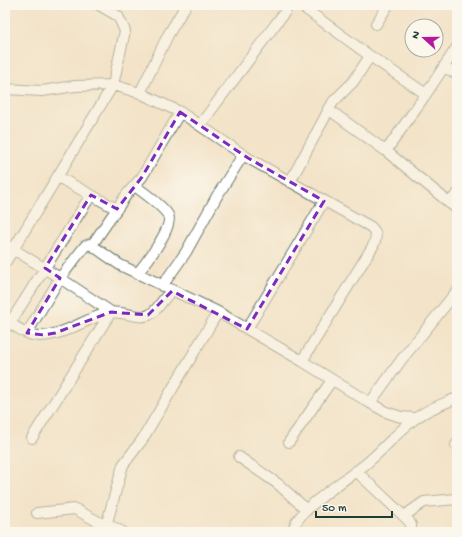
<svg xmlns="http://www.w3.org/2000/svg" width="462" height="537" font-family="'Gochi Hand',sans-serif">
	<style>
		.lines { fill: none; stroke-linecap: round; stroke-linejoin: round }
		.street-casing { stroke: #697768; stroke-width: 12 }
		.street { stroke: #fff; stroke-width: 10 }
		.marked { fill: none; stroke: #7b2cbf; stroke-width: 3; stroke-dasharray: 8 5; stroke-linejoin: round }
	</style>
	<rect width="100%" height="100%" fill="#fbf7ec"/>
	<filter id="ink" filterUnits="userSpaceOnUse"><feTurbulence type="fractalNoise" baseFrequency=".025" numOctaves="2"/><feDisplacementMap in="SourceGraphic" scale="8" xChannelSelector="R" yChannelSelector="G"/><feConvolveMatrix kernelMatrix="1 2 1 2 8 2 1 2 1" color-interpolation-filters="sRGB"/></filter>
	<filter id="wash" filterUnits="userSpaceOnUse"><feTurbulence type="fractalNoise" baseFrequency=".012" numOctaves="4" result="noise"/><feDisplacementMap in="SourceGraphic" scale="16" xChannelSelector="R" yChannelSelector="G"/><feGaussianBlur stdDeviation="0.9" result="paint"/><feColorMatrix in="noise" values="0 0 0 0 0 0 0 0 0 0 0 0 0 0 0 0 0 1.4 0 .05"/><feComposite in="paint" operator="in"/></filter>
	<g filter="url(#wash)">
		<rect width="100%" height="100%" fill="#f3e3c8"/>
	</g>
	<g filter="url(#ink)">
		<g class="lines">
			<defs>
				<path id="street" d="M300 5 370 56 426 94 457 47
					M376 24 388 5
					M444 67 457 74
					M5 89 42 91 75 86 113 85 140 93 180 112 248 158 371 227C377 233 377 238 373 246L302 361
					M140 93 168 35 186 5
					M426 94 386 151 457 209
					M328 109 386 151
					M200 125 290 5
					M58 177 117 209
					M290 182 333 102 353 82 370 56
					M135 186C144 193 162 205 168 215 175 226 145 264 137 274
					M449 203 457 194
					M5 244 60 278 111 312 32 438
					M92 245 127 194 142 177 180 112
					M5 263 113 85 125 31 118 16 99 5
					M162 286 186 252 217 196 243 155
					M5 320C13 325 22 332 32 335 58 341 85 317 110 313 123 310 137 320 149 315 159 310 163 297 172 291
					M10 323 91 195
					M247 329 324 201
					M27 333 60 278 85 246 90 244 120 265 218 312 302 361 370 403 386 412 401 417 415 418
					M370 403 402 359 457 291
					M289 442 332 380
					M456 445 457 444
					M239 457 278 484 307 510
					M356 471 409 521 411 525V532
					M37 513 75 509 106 526 123 465 142 440 218 312
					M404 516 424 502 457 499
					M100 532 106 526H111L123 532
					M294 532C289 514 353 475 367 463 384 449 398 431 416 418 428 409 443 404 457 398"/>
			</defs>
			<use href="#street" class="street-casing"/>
			<use href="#street" class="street"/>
		</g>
	</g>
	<path d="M0 0H462V537H0ZM180 112 248 158 324 201 247 329 172 291 148 315 111 312 55 333 44 335 27 333 60 278 45 268 91 195 117 209 142 177Z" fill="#f3e3c8" fill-opacity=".55" fill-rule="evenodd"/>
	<path class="marked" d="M180 112 248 158 324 201 247 329 172 291 148 315 111 312 55 333 44 335 27 333 60 278 45 268 91 195 117 209 142 177Z"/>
	<rect width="462" height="537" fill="none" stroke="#fbf7ec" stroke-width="20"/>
	<g transform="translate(424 38) rotate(291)"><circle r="19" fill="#fbf7ec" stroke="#a3ada2"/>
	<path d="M0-3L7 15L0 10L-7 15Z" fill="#b5179e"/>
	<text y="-6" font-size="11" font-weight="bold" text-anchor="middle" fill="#1f3d34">N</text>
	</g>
	<path d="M316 511v6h76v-6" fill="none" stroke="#1f3d34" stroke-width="2"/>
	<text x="322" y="511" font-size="12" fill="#1f3d34" stroke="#fbf7ec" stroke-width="3" paint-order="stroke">50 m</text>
</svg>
